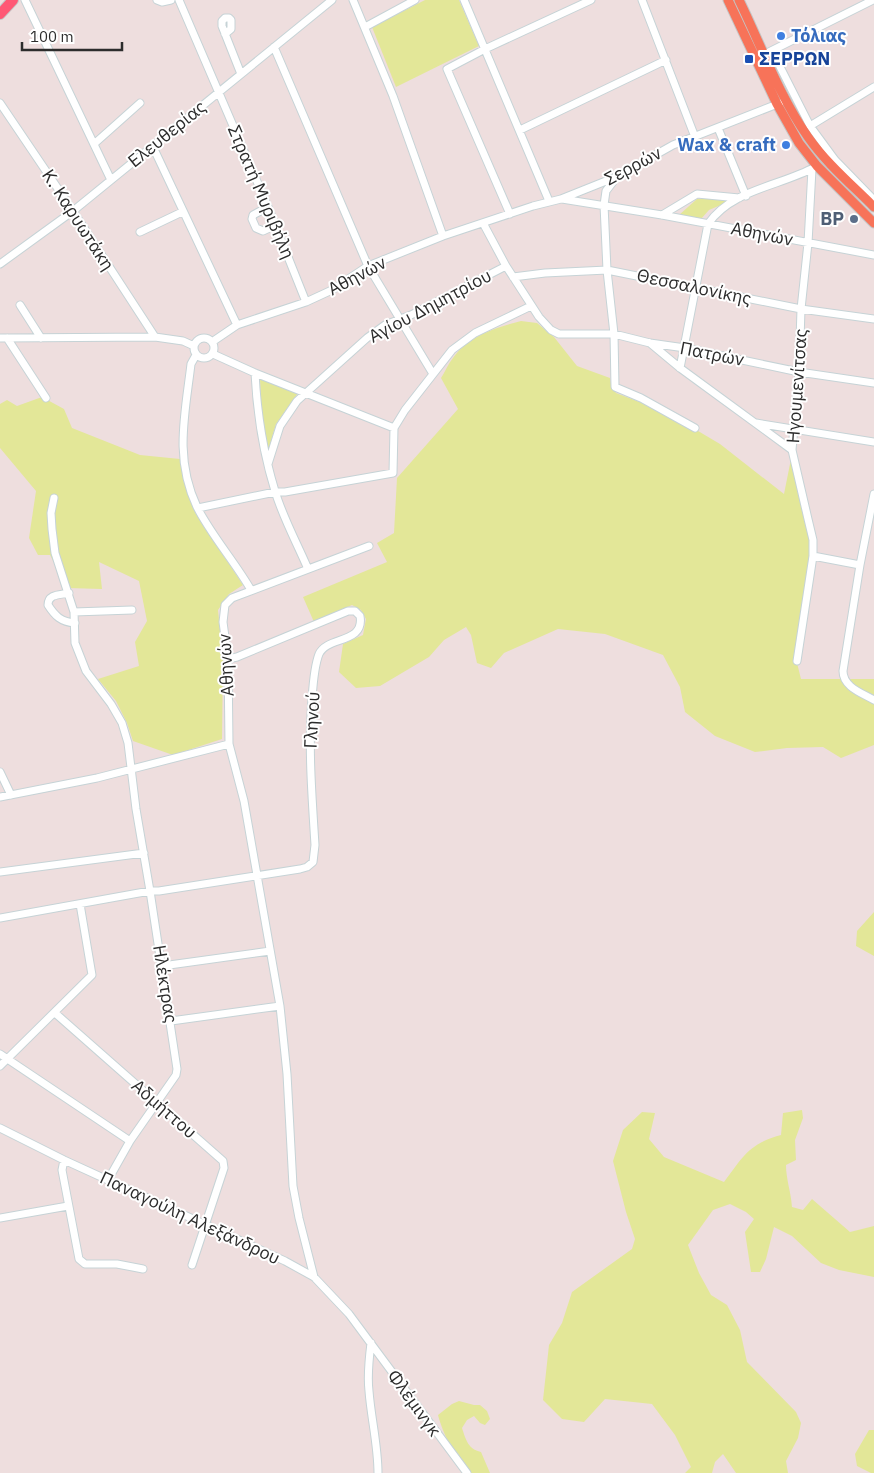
<svg xmlns="http://www.w3.org/2000/svg" width="874" height="1473" font-family="'IBM Plex Sans',sans-serif">
	<style>
		.green { fill: #e3e798 }
		.lines { fill: none; stroke-linecap: round; stroke-linejoin: round }
		.minor-casing { stroke: #c6d3d6; stroke-width: 9 }
		.major-casing { stroke: #c4c4c4; stroke-width: 11 }
		.highway-casing { stroke: #c4c4c4; stroke-width: 12 }
		.minor { stroke: #fff; stroke-width: 7 }
		.major { stroke: #f77359; stroke-width: 9 }
		.highway { stroke: #ff5875; stroke-width: 10 }
		.shop-dot { fill: #3f7fe0; stroke: #fff; stroke-width: 2 }
		.transit-dot { fill: #1a4fb4; stroke: #fff; stroke-width: 2 }
		.service-dot { fill: #5c6f8a; stroke: #fff; stroke-width: 2 }
		.labels { text-anchor: middle; stroke-width: 4; stroke-linejoin: round; paint-order: stroke }
		.shop-label { font-size: 18px; font-weight: bold; fill: #366cbe; stroke: #fff; text-anchor: start }
		.transit-label { font-size: 18px; font-weight: bold; fill: #164399; stroke: #fff; text-anchor: start }
		.street-label { font-size: 18px; fill: #2c2c2c; stroke: #fff }
		.service-label { font-size: 18px; font-weight: bold; fill: #4e5e75; stroke: #fff; text-anchor: end }
	</style>
	<rect width="100%" height="100%" fill="#eedede"/>
	<path class="green" d="M425 0H459L479 46 396 87 372 27Z
		M697 199H735L709 210 701 219 679 215Z
		M521 321 537 323 554 337 577 366 610 378 611 385 616 393 666 412 720 444 784 494 791 459 811 549 796 659 801 679H874V745L841 758 823 747 787 748 755 752 715 736 685 712 680 687 663 655 605 634 558 629 504 653 491 668 477 663 471 635 466 627 444 640 429 657 380 686 356 688 339 672 343 644 363 635 366 619 361 610 352 605 314 622 303 597 387 562 377 543 394 533 397 478 458 409 441 378C445 372 448 364 453 358 468 336 497 327 521 321Z
		M260 378 298 393 276 424 268 451 261 404Z
		M42 397 64 409 72 428 140 455 180 459 187 491 196 514 243 585 229 594 218 610 223 659 222 739 173 755 133 741 127 723 116 701 98 679 139 666 135 642 147 621 139 581 99 562 102 589 67 588 50 555H38L29 538 36 491 0 448V404L7 400 17 406Z
		M874 912V956L856 946 857 931Z
		M802 1110 803 1118 795 1140 796 1160 786 1165C786 1179 791 1192 792 1207L803 1210 812 1199 850 1232 874 1226V1277L839 1270 821 1263 792 1236 774 1227 766 1259 760 1272H751L745 1232 754 1219 746 1212 730 1204 713 1210 688 1245 699 1273 711 1295 727 1305 740 1330 747 1362 796 1412 801 1423 798 1438 786 1461 788 1473H736L723 1454 715 1462 712 1473H685L691 1467 675 1435 652 1404 605 1399 584 1422 562 1419 543 1400 549 1345 562 1323 572 1292 632 1249 635 1239 626 1212 613 1161 623 1130 642 1112 655 1113 649 1139 664 1157 724 1182C742 1158 749 1143 781 1135L783 1113Z
		M459 1401 474 1405H480L487 1411 490 1419 485 1425 480 1423 474 1416 467 1420 462 1428C466 1440 468 1449 481 1452L490 1473H470L459 1460V1454L455 1453C448 1443 441 1427 438 1415L452 1404Z
		M869 1430H874V1473H871L857 1466 855 1454Z"/>
	<g class="lines">
		<defs>
			<path id="minor" d="M25 0 111 180
				M157 0 162 2 171 0
				M179 0 268 207 306 302
				M353 0 393 96 443 236
				M464 0 549 201
				M642 0 695 137
				M365 27 415 0
				M225 34 231 29V20L229 18H225L222 21V26L241 74
				M274 47 368 266 433 374
				M772 51 810 126 835 160 874 200
				M769 52 873 0
				M0 103 73 211 155 337
				M810 126 874 87
				M718 128 746 196
				M520 130 666 60
				M94 144 140 103
				M153 147 237 325
				M616 178 606 191 604 205 607 270 614 334 615 387 641 398 695 428
				M562 199 662 215 874 255
				M268 207 253 215 252 219 256 228 263 231 276 225
				M510 214 447 69 485 49 591 0
				M662 215 697 194 739 198
				M483 223 506 266 539 317 551 330 559 334H614L650 343 685 348 799 372 874 383
				M140 232 182 212
				M0 264 73 211 332 0
				M513 277 545 273 607 270 801 309 874 319
				M20 305 41 338
				M194 348a10 10 0 1 1 20 0a10 10 0 1 1-20 0Z
				M0 338 155 337 183 341 194 346
				M7 338 46 398
				M212 342 237 325 306 302 332 290 368 266 443 236 533 206 561 199 616 177 673 145 780 103
				M650 343 680 368 792 450
				M213 354 255 373 394 428
				M196 355 191 364C185 415 174 458 197 507 211 535 235 562 251 590
				M680 368 708 224C732 189 781 186 815 167
				M255 373C257 413 263 452 275 491 283 518 297 543 308 569
				M756 423 874 442
				M268 464 280 426 297 401 367 338 385 325 411 315 506 266
				M874 494 860 565 843 671C843 687 862 693 874 700
				M54 498 51 513 52 529 55 553 74 612 75 643 86 671 111 704 122 723 128 743 136 809 150 891 177 1069 176 1075 130 1141 108 1180
				M198 508 275 492H285L393 473 394 428 405 410 452 350 475 333 531 306
				M813 556 860 565
				M69 593C59 595 48 594 48 605 55 616 61 622 75 623
				M74 612 132 610
				M797 661 813 556V540L808 519 792 450 799 372 801 309 808 243 812 169
				M0 772 11 795
				M0 797 97 778 229 744
				M0 872 144 853
				M0 918 150 891H159L300 869 307 867 313 862 315 845C312 796 308 748 312 699 313 685 314 667 319 654 327 636 365 644 360 616L355 611H348L237 657 228 659
				M162 966 270 951
				M55 1013 223 1161 224 1168 192 1265
				M171 1021 280 1006
				M0 1054 130 1141
				M0 1066 92 975 80 904
				M0 1128 64 1160 285 1261 314 1277 349 1314 467 1473
				M64 1160 62 1170 79 1259 85 1264H117L143 1269
				M0 1218 68 1206
				M314 1277 299 1218 293 1186 287 1074 280 1006 244 801 229 744 228 659 223 622 225 605 232 598 369 546
				M371 1343C369 1359 367 1375 369 1391 371 1418 378 1445 378 1473"/>
			<path id="major" d="M728 0 777 104 799 143 817 166 874 223
				M739 0C761 45 779 96 808 137 826 163 852 185 874 207"/>
			<path id="highway" d="M0 14 13 0"/>
		</defs>
		<use href="#minor" class="minor-casing"/>
		<use href="#major" class="major-casing"/>
		<use href="#highway" class="highway-casing"/>
		<use href="#minor" class="minor"/>
		<use href="#major" class="major"/>
		<use href="#highway" class="highway"/>
	</g>
	<g class="shop-dot">
		<circle cx="781" cy="36" r="5"/>
		<circle cx="786" cy="145" r="5"/>
	</g>
	<rect class="transit-dot" x="744" y="54" width="10" height="10" rx="2.5"/>
	<circle class="service-dot" cx="854" cy="219" r="5"/>
	<g class="labels">
		<g class="shop-label">
			<text x="791" y="42">Τόλιας</text>
			<text x="776" y="151" text-anchor="end">Wax &amp; craft</text>
		</g>
		<g class="transit-label">
			<text x="759" y="65">ΣΕΡΡΩΝ</text>
		</g>
		<g class="street-label">
			<text transform="translate(167 134) rotate(-39)" y="6">Ελευθερίας</text>
			<text transform="translate(633 166) rotate(-28)" y="6">Σερρών</text>
			<text transform="translate(261 192) rotate(67)" y="6">Στρατή Μυριβήλη</text>
			<text transform="translate(78 220) rotate(57)" y="6">Κ. Καρυωτάκη</text>
			<text transform="translate(762 234) rotate(11)" y="6">Αθηνών</text>
			<text transform="translate(357 276) rotate(-28)" y="6">Αθηνών</text>
			<text transform="translate(694 287) rotate(12)" y="6">Θεσσαλονίκης</text>
			<text transform="translate(430 306) rotate(-28)" y="6">Αγίου Δημητρίου</text>
			<text transform="translate(712 354) rotate(11)" y="6">Πατρών</text>
			<text transform="translate(797 386) rotate(-86)" y="6">Ηγουμενίτσας</text>
			<text transform="translate(226 665) rotate(-93)" y="6">Αθηνών</text>
			<text transform="translate(312 720) rotate(-87)" y="6">Γληνού</text>
			<text transform="translate(165 984) rotate(81)" y="6">Ηλέκτρας</text>
			<text transform="translate(164 1109) rotate(41)" y="6">Αδμήττου</text>
			<text transform="translate(190 1218) rotate(25)" y="6">Παναγούλη Αλεξάνδρου</text>
			<text transform="translate(414 1403) rotate(54)" y="6">Φλέμινγκ</text>
		</g>
		<g class="service-label">
			<text x="844" y="225">BP</text>
		</g>
	</g>
	<path d="M22 42v8h100v-8" fill="none" stroke="#2c2c2c" stroke-width="2.5"/>
	<text x="30" y="42" font-size="15" fill="#2c2c2c" stroke="#ffffff" stroke-width="4" paint-order="stroke">100 m</text>
</svg>
